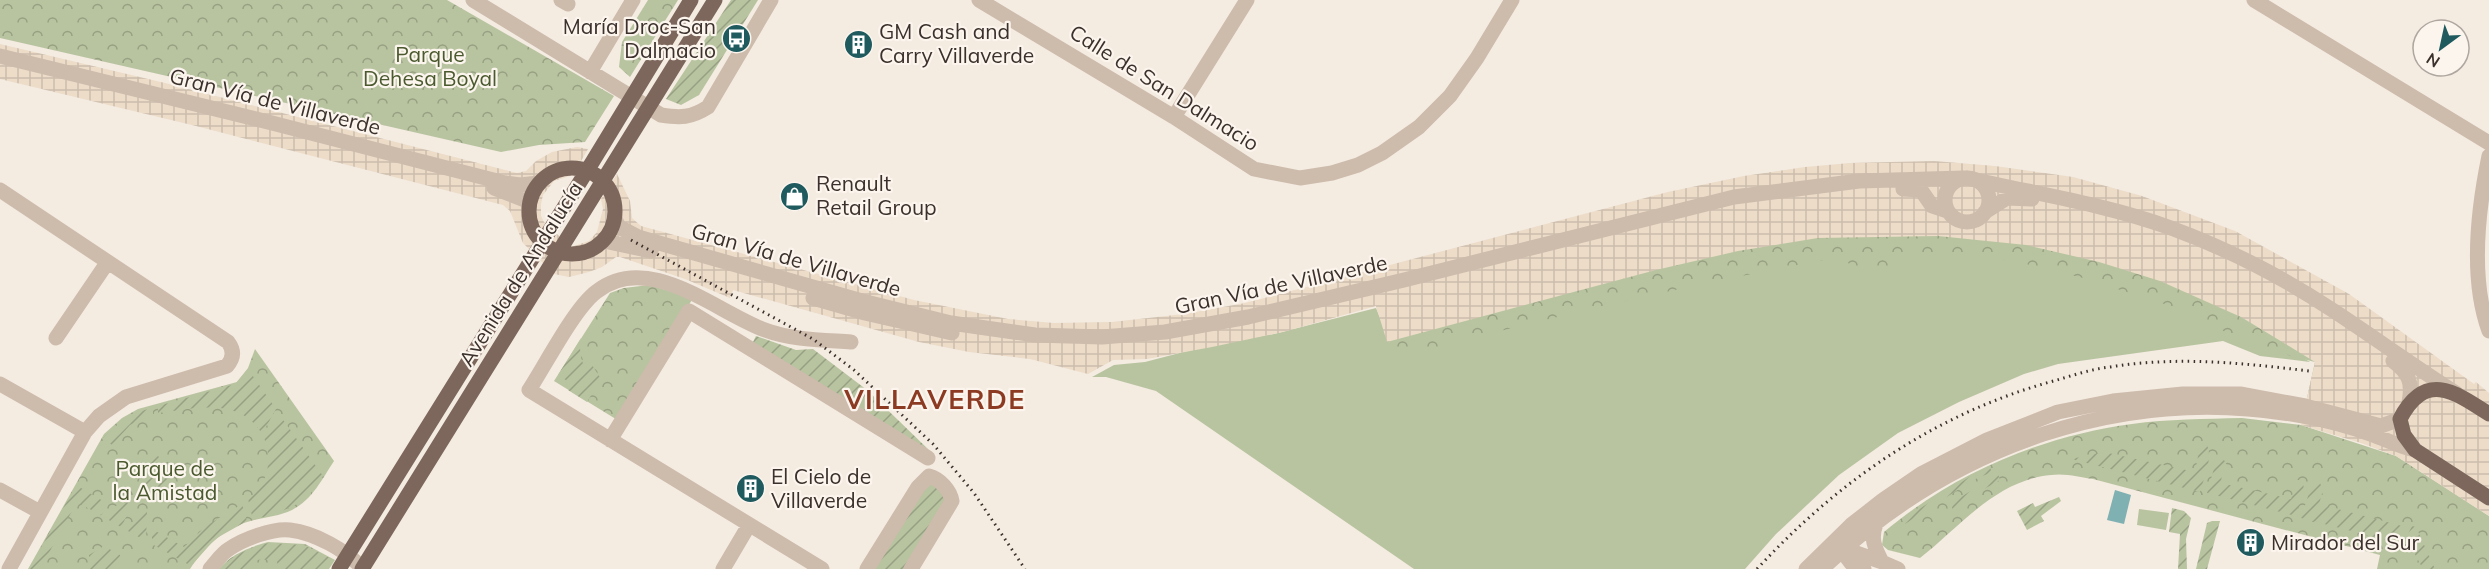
<svg xmlns="http://www.w3.org/2000/svg" width="2489" height="569" font-family="Mulish,sans-serif">
	<style>
		.grass { fill: #b8c4a0 }
		.park { fill: url(#park-crowns) }
		.garden { fill: url(#garden-furrows) }
		.plaza { fill: url(#plaza-grid) }
		.water { fill: #7fb0b2 }
		.lines { fill: none; stroke-linecap: round; stroke-linejoin: round }
		.minor { stroke: #cdbbac; stroke-width: 15 }
		.major { stroke: #7d675c; stroke-width: 15 }
		.rail { stroke: #3b302b; stroke-width: 3; stroke-dasharray: 1.5 4.5; stroke-linecap: butt }
		.labels { text-anchor: middle; stroke-width: 4.5; stroke-linejoin: round; paint-order: stroke }
		.poi-label { font-size: 21px; fill: #3b302b; stroke: #fbf5ee; text-anchor: start }
		.park-label { font-size: 21px; fill: #4a5a2e; stroke: #fbf5ee }
		.street-label { font-size: 21px; fill: #3b302b; stroke: #fbf5ee }
		.district-label { font-size: 27px; font-weight: bold; letter-spacing: 1.5px; fill: #8c3b22; stroke: #fbf5ee }
	</style>
	<defs>
		<pattern id="park-crowns" width="20" height="18" patternUnits="userSpaceOnUse" patternTransform="scale(1.5)"><rect width="20" height="18" fill="#b8c4a0"/><path d="M2 6a3 3 0 1 1 6 0M12 15a3 3 0 1 1 6 0" fill="none" stroke="#97a083"/></pattern>
		<pattern id="garden-furrows" width="10" height="10" patternUnits="userSpaceOnUse" patternTransform="scale(1.5)"><rect width="10" height="10" fill="#b8c4a0"/><path d="M-1 1l2-2M0 10L10 0M9 11l2-2" fill="none" stroke="#97a083"/></pattern>
		<pattern id="plaza-grid" width="8" height="8" patternUnits="userSpaceOnUse" patternTransform="scale(1.5)"><rect width="8" height="8" fill="#ecdcc8"/><path d="M0 4h8M4 0v8" fill="none" stroke="#cbbdac"/></pattern>
	</defs>
	<rect width="100%" height="100%" fill="#f4ebe1"/>
	<path class="grass" d="M1823 241 2002 244 2240 320 2310 362 2260 356 2223 341 2058 364 2024 374 1959 402 1898 433 1839 475 1776 534 1745 569H1414L1156 391 1106 377H1092L1114 365 1145 362 1214 344 1274 334 1376 308 1390 343Z
		M2139 509 2169 513 2166 530 2137 525Z"/>
	<path class="park" d="M0 0H447L614 96 585 142 539 145 501 152 0 38Z
		M648 0H678L630 77 619 67 622 42Z
		M1985 224 2344 335 2307 398 2315 362 2291 356 2241 339 2164 304 2083 278 2014 261 1920 253C1907 265 1879 276 1861 269 1849 264 1842 258 1829 259 1683 286 1538 320 1395 358L1374 300 1535 260Z
		M649 285 693 298 619 421 554 381 610 293 624 288Z
		M255 349 334 461C322 479 313 499 292 510 278 517 262 517 247 522 222 530 204 548 190 569H28L104 434 122 418 138 409 237 382 248 368Z
		M2242 418 2301 425 2396 456 2489 516V569H2377L2380 555 2093 479C2080 477 2065 473 2051 475 1996 480 1961 526 1920 558L1888 550 1882 545 1884 532C1954 473 2042 436 2132 424 2168 419 2205 419 2242 418Z
		M268 542 305 544 335 560 329 569H219C231 554 250 547 268 542Z"/>
	<path class="garden" d="M731 0H758L699 95 681 105 666 99Z
		M756 336 796 350 813 349 867 390 929 450 751 346Z
		M581 338C579 349 580 358 585 368L592 365 601 379 587 402 568 390 572 384 558 375Z
		M248 369 276 409 262 434C240 396 193 409 158 413V406L235 384Z
		M153 407V414L130 425 112 445 103 438 126 417Z
		M279 414 323 476C307 506 283 511 253 520L248 499C268 485 273 460 264 438Z
		M2206 443C2214 457 2204 477 2200 492L2071 459 2104 452 2195 472 2200 446Z
		M156 455 171 464V482L156 490 140 481V464Z
		M2221 455 2227 465 2222 473 2221 483 2291 499 2297 480H2303L2304 492 2296 516 2207 493 2217 458Z
		M1990 468 1992 472 1973 480 1905 524 1902 520 1971 476Z
		M1998 474 2000 480 1977 493 1955 512 1952 508 1953 502Z
		M926 481 948 494 908 569H870Z
		M2320 483 2323 490 2319 504 2402 526V531L2394 542 2301 518 2309 493Z
		M76 485 108 504 95 512 77 502 40 569H29Z
		M2059 497 2061 501 2041 516 2044 521 2027 530 2017 511 2033 503 2035 507Z
		M128 499 134 502 121 527 100 515Z
		M242 504 247 521 215 539 191 566 152 544V529L184 547 206 526Z
		M141 507 147 510 146 541 128 531Z
		M2172 508 2184 511 2191 518 2186 539 2187 569H2178L2180 534 2169 532Z
		M2212 521H2220L2207 569H2196L2207 523Z
		M2412 526 2416 527 2435 569H2423L2406 538Z
		M268 543 304 545 334 560 328 569H279L277 562C264 557 253 559 243 569H221C232 554 251 548 268 543Z
		M104 546 120 555 119 569H89V555Z"/>
	<path class="plaza" d="M0 44 165 83 517 173 526 171 536 161 552 152 577 147 588 149 573 175 554 181 543 195 541 204V216L544 222 571 247 589 241 597 232 603 209 601 199 617 174 630 201 632 218 641 226 914 300 1008 319 1054 323 1112 322 1184 314 1245 303 1668 192 1744 176 1805 167 1850 163 1934 161 1995 166 2073 177 2142 196 2235 231 2349 294 2474 384 2476 382 2489 393V516L2396 456 2361 443 2301 425 2315 362 2241 317 2160 281 2099 262 2026 245 1938 236 1818 238 1738 251 1656 270 1387 342 1376 306 1283 332 1212 347 1147 359 1113 360 1088 374 1030 359 969 352 919 342 733 290 730 298 685 279 620 257H616L602 267 589 272 569 277 554 274 523 243 510 211 503 205 196 126 0 79Z"/>
	<path class="water" d="M2115 490 2131 495 2124 524 2107 520Z"/>
	<g class="lines">
		<path class="minor" d="M473 0 661 115C680 118 691 118 708 107L771 0
			M561 0 568 4
			M979 0 1174 117 1254 169 1300 178 1332 173 1358 165 1382 153 1419 127 1450 96 1477 58 1512 0
			M2254 0 2489 143
			M0 56 272 123 505 183 520 185 539 183
			M590 72 633 0
			M1174 117 1247 0
			M2489 156C2478 209 2470 279 2489 331
			M1967 178C2036 194 2105 204 2171 228 2228 249 2284 278 2334 311 2375 338 2415 367 2456 393
			M1945 200a22 22 0 1 1 44 0a22 22 0 1 1-44 0Z
			M494 188 530 202
			M1903 189 1921 190 1932 206 1947 211
			M0 190 228 342C234 350 234 358 227 366L126 397 99 416 85 432 9 569
			M1985 212 2007 198 2032 199
			M615 219 619 227 638 237 862 301 951 323 1035 335 1102 337 1165 332 1248 317 1404 280 1734 197 1859 181 1964 178
			M604 241 651 251
			M813 298 865 313 952 333
			M56 338 107 263
			M2393 361C2409 373 2413 383 2409 402
			M0 384 85 432
			M610 440 689 311 928 458
			M0 490 40 512
			M1876 524C1870 539 1875 548 1882 562L1898 569
			M1845 539V555L1851 563 1864 569
			M1837 546 1882 562
			M210 569C216 562 222 553 229 549 243 539 273 528 290 530 315 533 346 550 363 569
			M723 569 749 525
			M822 569 529 390C546 364 574 309 596 292 648 250 716 312 765 330 792 340 822 340 851 342
			M867 569 918 487 929 476C940 479 950 490 952 501L911 569
			M1806 569 1851 525 1883 500 1921 474 1987 440 2058 412 2113 401 2183 394H2240L2305 406 2381 426 2400 419
			M1822 569C1951 446 2124 383 2302 416 2325 420 2351 427 2373 435 2387 440 2400 447 2415 450"/>
		<path class="major" d="M529 211a43 43 0 1 1 86 0a43 43 0 1 1-86 0Z
			M2489 414C2454 391 2425 371 2400 419L2404 435 2415 450 2489 498
			M339 569 593 161 691 0
			M362 569 715 0"/>
		<path class="rail" d="M631 240 813 339 854 370 933 444 974 493 1025 569
			M1757 569C1840 479 1938 412 2057 380 2074 375 2092 369 2110 367 2176 356 2243 363 2309 371"/>
	</g>
	<defs>
		<symbol id="bus-disc" viewBox="-11 -11 22 22"><circle r="9.5" fill="#1f5a5e" stroke="#fbf5ee"/><path d="M-5-6H5V4H4V6H2V4H-2V6H-4V4H-5ZM-3.5-4V0h7V-4ZM-3.5 1.2v1.5H-2V1.2ZM2 1.2v1.5H3.5V1.2Z" fill="#fff"/></symbol>
		<symbol id="building-disc" viewBox="-11 -11 22 22"><circle r="9.5" fill="#1f5a5e" stroke="#fbf5ee"/><path d="M-4-6H4V6H1V3H-1V6H-4ZM-2.5-4.3h1.7v1.8h-1.7ZM.8-4.3h1.7v1.8H.8ZM-2.5-1h1.7V.8h-1.7ZM.8-1h1.7V.8H.8Z" fill="#fff"/></symbol>
		<symbol id="shop-disc" viewBox="-11 -11 22 22"><circle r="9.5" fill="#1f5a5e" stroke="#fbf5ee"/><path d="M-5-2.5h2.3a2.7 3.5 0 0 1 5.4 0H5L5.5 6h-11ZM-1.5-2.5h3a1.5 2.3 0 0 0-3 0Z" fill="#fff"/></symbol>
	</defs>
	<g fill-rule="evenodd">
		<use href="#bus-disc" x="720" y="22" width="33" height="33"/>
		<use href="#building-disc" x="842" y="28" width="33" height="33"/>
		<use href="#shop-disc" x="778" y="180" width="33" height="33"/>
		<use href="#building-disc" x="734" y="472" width="33" height="33"/>
		<use href="#building-disc" x="2234" y="526" width="33" height="33"/>
	</g>
	<g class="labels">
		<g class="poi-label">
			<text x="716" y="34" text-anchor="end">María Droc-San<tspan x="716" dy="24">Dalmacio</tspan></text>
			<text x="879" y="39">GM Cash and<tspan x="879" dy="24">Carry Villaverde</tspan></text>
			<text x="816" y="191">Renault<tspan x="816" dy="24">Retail Group</tspan></text>
			<text x="771" y="484">El Cielo de<tspan x="771" dy="24">Villaverde</tspan></text>
			<text x="2271" y="550">Mirador del Sur</text>
		</g>
		<g class="park-label">
			<text x="430" y="62">Parque<tspan x="430" dy="24">Dehesa Boyal</tspan></text>
			<text x="165" y="476">Parque de<tspan x="165" dy="24">la Amistad</tspan></text>
		</g>
		<g class="street-label">
			<text transform="translate(1164 88) rotate(32)" y="7">Calle de San Dalmacio</text>
			<text transform="translate(275 102) rotate(14)" y="7">Gran Vía de Villaverde</text>
			<text transform="translate(796 260) rotate(16)" y="7">Gran Vía de Villaverde</text>
			<text transform="translate(521 274) rotate(-58)" y="7">Avenida de Andalucía</text>
			<text transform="translate(1281 285) rotate(-12)" y="7">Gran Vía de Villaverde</text>
		</g>
		<g class="district-label">
			<text x="935" y="409">VILLAVERDE</text>
		</g>
	</g>
	<g transform="translate(2441 48) rotate(213)"><circle r="28" fill="#fbf5ee" stroke="#aea6a0" stroke-width="1.5"/>
	<path d="M0-4.5L10 22L0 15L-10 22Z" fill="#1f5a5e"/>
	<text y="-9" font-size="16" font-weight="bold" text-anchor="middle" fill="#3b302b">N</text>
	</g>
</svg>
